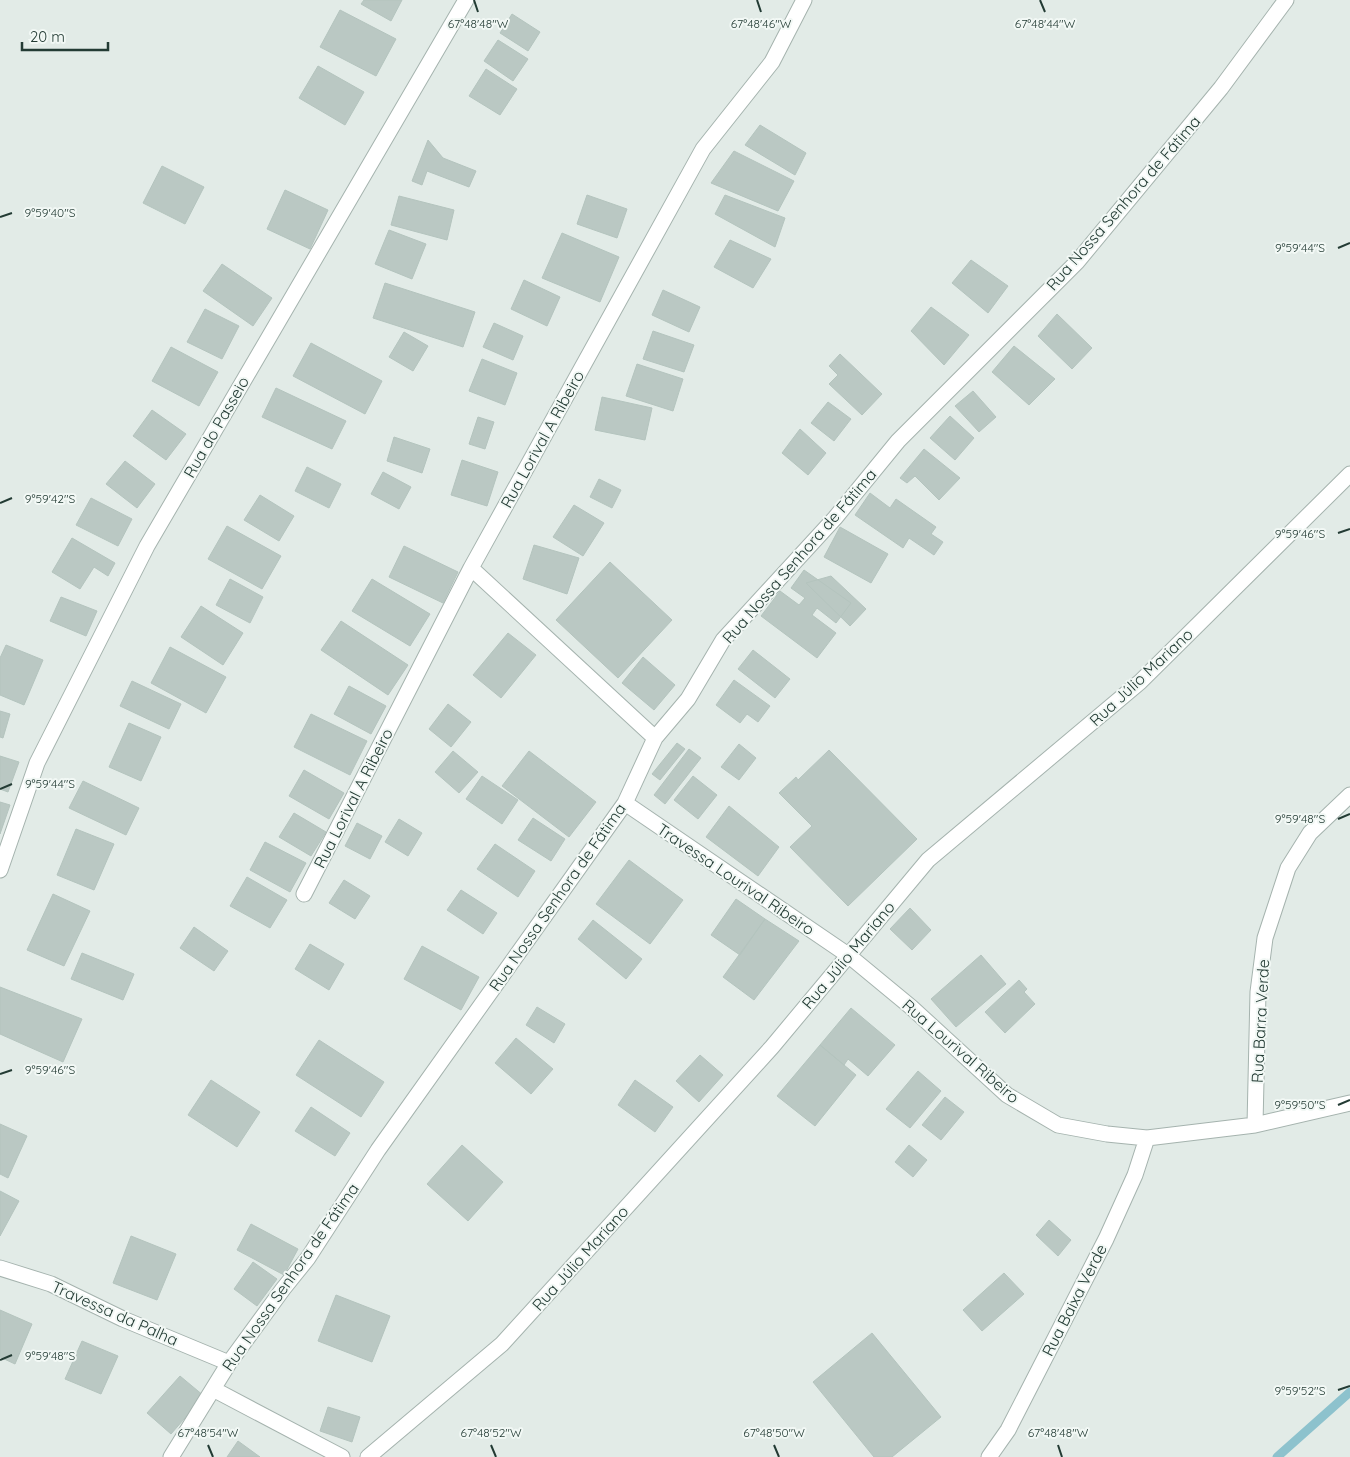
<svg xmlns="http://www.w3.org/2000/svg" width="1350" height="1457" font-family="Quicksand,sans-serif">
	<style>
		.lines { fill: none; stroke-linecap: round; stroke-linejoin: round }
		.stream { stroke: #8dc2cd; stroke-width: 9 }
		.building { fill: #bac8c3; stroke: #b4c4be }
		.minor-casing { stroke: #a5b3ae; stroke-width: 17 }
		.minor { stroke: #fff; stroke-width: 15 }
		.ticks { fill: none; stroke: #233b34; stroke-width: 2 }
		.labels { text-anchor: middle; stroke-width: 4; stroke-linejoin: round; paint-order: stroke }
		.street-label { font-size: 16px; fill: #233b34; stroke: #f2f8f5 }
		.ticks-label { font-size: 12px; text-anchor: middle; fill: #233b34; stroke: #f2f8f5; stroke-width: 4; stroke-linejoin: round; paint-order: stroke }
	</style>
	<rect width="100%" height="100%" fill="#e2ebe7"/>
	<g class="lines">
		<path class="stream" d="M1277 1457 1350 1392"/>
	</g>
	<path class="building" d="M364 0H402L391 21 361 4Z
		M340 10 396 39 376 76 320 47Z
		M512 14 540 32 528 51 500 33Z
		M498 40 528 59 513 81 484 61Z
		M318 66 364 92 345 125 299 98Z
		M486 69 517 89 500 115 469 96Z
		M760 125 806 153 795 175 745 145Z
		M428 140 443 158 476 171 469 187 427 171 422 185 412 181Z
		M734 151 794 181 778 211 711 183Z
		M162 166 204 187 185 224 143 203Z
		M285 190 328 210 310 249 267 229Z
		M587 195 627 209 617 238 577 224Z
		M725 195 785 218 775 247 715 214Z
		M399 196 454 210 447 240 391 225Z
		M389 230 426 244 412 279 375 264Z
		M562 233 619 257 600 302 542 278Z
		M730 240 771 259 753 288 714 267Z
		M971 260 1008 286 988 313 952 283Z
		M222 264 272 298 253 326 203 291Z
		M524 280 560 297 547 326 511 309Z
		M385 283 475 312 463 347 373 318Z
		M663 290 700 307 689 332 652 315Z
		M931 307 969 335 944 365 911 331Z
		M205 309 239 326 222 359 187 342Z
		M1057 314 1092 348 1072 369 1038 336Z
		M494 323 523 336 513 360 483 347Z
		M653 331 694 345 684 372 643 359Z
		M404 332 428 346 413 371 389 357Z
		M311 343 382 381 365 414 293 376Z
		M1014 346 1055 379 1029 405 992 372Z
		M171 347 218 372 199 406 152 381Z
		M840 354 882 394 862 415 829 384 838 375 829 366Z
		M482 359 517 373 505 405 469 391Z
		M637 364 683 379 673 411 626 396Z
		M276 388 346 421 332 449 262 417Z
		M973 391 996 417 979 432 955 406Z
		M602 397 652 408 645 440 595 430Z
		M828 402 851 419 834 441 811 423Z
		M152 410 186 434 166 460 133 436Z
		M950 416 974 438 955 460 930 438Z
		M478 417 494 422 485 449 469 444Z
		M800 429 826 453 808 475 782 453Z
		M394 437 430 449 422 473 387 461Z
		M924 449 960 478 939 500 915 476 907 483 900 478Z
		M462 460 498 472 487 506 451 495Z
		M125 461 155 484 137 508 106 484Z
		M307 467 341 484 329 508 295 491Z
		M383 472 411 487 399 509 371 494Z
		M599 479 621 490 612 508 590 497Z
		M870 493 890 508 896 499 936 527 931 534 943 542 934 555 909 538 903 548 855 515Z
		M260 495 294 516 279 541 244 520Z
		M91 498 132 519 118 546 76 525Z
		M574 505 604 523 583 556 553 537Z
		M227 526 281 556 262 589 208 559Z
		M840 527 888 554 871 583 824 557Z
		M72 538 115 563 108 576 94 567 80 589 52 572Z
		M534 545 579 558 567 594 523 579Z
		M404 546 458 572 443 603 389 577Z
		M610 562 672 620 618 678 556 620Z
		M804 570 851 603 836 623 817 608 812 615 836 633 817 658 761 616 780 591 799 605 805 598 791 588Z
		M831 576 866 609 850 626 806 583Z
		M230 579 263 597 250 623 216 605Z
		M372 579 430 614 410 646 352 611Z
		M61 597 97 611 86 636 50 621Z
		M201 606 243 633 223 665 181 637Z
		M341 621 408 665 388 695 321 650Z
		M508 633 536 655 501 698 473 675Z
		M6 645 43 660 24 705 0 695V658Z
		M170 647 226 677 206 713 151 683Z
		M753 650 790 679 775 698 738 669Z
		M643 657 675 685 654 710 622 683Z
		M734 680 770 706 758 722 747 714 740 723 716 705Z
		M132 681 181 704 169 729 120 706Z
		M349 686 386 706 371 734 334 714Z
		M448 704 471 722 451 747 429 729Z
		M0 711 10 714 3 738 0 737Z
		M311 714 367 741 350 775 294 747Z
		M129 723 161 737 141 781 109 767Z
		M677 743 685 749 660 780 652 774Z
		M739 744 756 758 739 780 721 767Z
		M689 749 701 758 665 804 654 795Z
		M829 750 917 839 848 906 790 847 812 826 779 793 796 777 798 780Z
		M453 751 478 772 459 793 435 772Z
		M529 751 596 802 569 837 502 786Z
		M0 756 19 762 8 792 0 789Z
		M304 770 344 793 329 819 289 796Z
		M482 776 518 800 502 824 466 799Z
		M693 776 717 795 698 819 674 800Z
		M83 781 139 808 126 835 69 808Z
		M0 802 10 805 0 834Z
		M729 806 779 847 758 876 706 837Z
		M294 813 326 832 311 856 279 837Z
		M533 818 565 839 551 861 518 840Z
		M399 819 422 833 408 856 385 842Z
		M357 823 382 836 370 859 345 846Z
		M76 829 114 844 94 890 57 875Z
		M265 842 306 863 290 892 250 870Z
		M495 844 535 871 518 897 477 869Z
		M629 860 683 900 650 944 596 904Z
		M247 877 287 900 270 928 230 906Z
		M344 880 370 896 355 919 329 903Z
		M461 890 497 913 483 934 447 910Z
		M53 894 90 911 64 966 27 950Z
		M736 899 765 919 740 955 711 935Z
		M910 908 931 930 912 950 890 929Z
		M765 919 799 941 754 1000 723 977Z
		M593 920 642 959 626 979 578 939Z
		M194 927 228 951 214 971 180 948Z
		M310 944 344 964 329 990 295 969Z
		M422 946 479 977 461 1010 404 979Z
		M82 953 134 974 123 1000 71 979Z
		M981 955 1006 984 956 1027 931 999Z
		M1019 980 1027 989 1024 992 1035 1004 1005 1033 985 1012Z
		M0 987 82 1019 63 1062 0 1034Z
		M537 1007 565 1024 554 1043 526 1025Z
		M851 1008 895 1045 868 1076 848 1059 844 1065 820 1045Z
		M516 1038 553 1069 531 1094 495 1063Z
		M319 1040 384 1082 361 1117 296 1075Z
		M820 1045 856 1075 815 1126 777 1096Z
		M700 1055 723 1075 699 1102 676 1081Z
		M918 1071 941 1091 910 1128 886 1109Z
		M211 1080 260 1112 237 1147 188 1115Z
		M635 1080 673 1107 655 1132 618 1105Z
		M945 1097 964 1112 941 1140 922 1125Z
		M311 1107 350 1133 335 1156 295 1131Z
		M0 1124 27 1136 8 1178 0 1174Z
		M462 1145 503 1182 468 1221 427 1184Z
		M909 1145 927 1160 913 1177 895 1162Z
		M0 1191 19 1201 0 1236Z
		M1049 1220 1071 1240 1058 1256 1036 1235Z
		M251 1224 298 1249 284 1275 237 1250Z
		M131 1236 176 1254 157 1300 113 1283Z
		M253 1262 277 1279 257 1306 234 1289Z
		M1004 1273 1024 1294 982 1331 963 1310Z
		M336 1295 390 1316 372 1362 318 1341Z
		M0 1310 32 1324 15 1364 0 1357Z
		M872 1333 941 1417 892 1457H874L813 1382Z
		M82 1341 118 1356 101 1394 65 1379Z
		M180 1376 204 1396 171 1434 147 1413Z
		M328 1407 360 1417 352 1442 320 1431Z
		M238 1441 260 1457H227Z"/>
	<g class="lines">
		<defs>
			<path id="minor" d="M471 568 655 738
				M625 803 848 955 911 1007 1007 1095 1058 1125 1107 1134 1147 1138 1255 1125 1350 1103
				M0 870 37 763 147 546 466 0
				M304 894 471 568 703 149 772 62 804 0
				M1255 1125 1258 992 1265 938 1288 868 1310 833 1350 795
				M0 1268 51 1284 123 1319 229 1363
				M213 1389 342 1457
				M171 1457 229 1363 283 1289 308 1258 378 1150 625 803 655 738 688 699 723 640 835 518 898 441 1077 262 1221 88 1286 0
				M368 1457 502 1344 772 1047 928 860 1140 682 1350 474
				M989 1457 1008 1430 1106 1239 1135 1175 1147 1138"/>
		</defs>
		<use href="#minor" class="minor-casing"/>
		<use href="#minor" class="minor"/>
	</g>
	<path class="ticks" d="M474 0 478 12M757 0 761 12M1040 0 1045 12M0 217 12 213M1338 248 1350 243M0 503 12 498M1338 533 1350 529M0 789 12 784M1338 819 1350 814M0 1074 12 1070M1338 1105 1350 1100M0 1360 12 1355M1338 1390 1350 1386M208 1445 213 1457M491 1445 496 1457M774 1445 779 1457M1058 1445 1062 1457"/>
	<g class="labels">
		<g class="street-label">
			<text transform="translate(1123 203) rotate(-49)" y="6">Rua Nossa Senhora de Fátima</text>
			<text transform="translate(216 427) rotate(-60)" y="6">Rua do Passeio</text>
			<text transform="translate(542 439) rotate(-61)" y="6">Rua Lorival A Ribeiro</text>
			<text transform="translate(799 556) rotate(-49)" y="6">Rua Nossa Senhora de Fátima</text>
			<text transform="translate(1141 677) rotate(-43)" y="6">Rua Júlio Mariano</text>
			<text transform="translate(353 798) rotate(-63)" y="6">Rua Lorival A Ribeiro</text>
			<text transform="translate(736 879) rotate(34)" y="6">Travessa Lourival Ribeiro</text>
			<text transform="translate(557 897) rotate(-55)" y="6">Rua Nossa Senhora de Fátima</text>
			<text transform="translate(848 955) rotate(-50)" y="6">Rua Júlio Mariano</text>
			<text transform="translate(1260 1021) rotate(-87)" y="6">Rua Barra Verde</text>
			<text transform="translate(961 1051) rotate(41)" y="6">Rua Lourival Ribeiro</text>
			<text transform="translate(580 1258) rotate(-48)" y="6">Rua Júlio Mariano</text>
			<text transform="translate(290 1277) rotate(-55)" y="6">Rua Nossa Senhora de Fátima</text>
			<text transform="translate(1074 1300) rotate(-63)" y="6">Rua Baixa Verde</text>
			<text transform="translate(115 1313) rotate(24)" y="6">Travessa da Palha</text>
		</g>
	</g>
	<g class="ticks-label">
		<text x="478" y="28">67°48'48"W</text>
		<text x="761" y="28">67°48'46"W</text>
		<text x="1045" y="28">67°48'44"W</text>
		<text x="50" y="217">9°59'40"S</text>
		<text x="1300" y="252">9°59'44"S</text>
		<text x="50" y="503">9°59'42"S</text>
		<text x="1300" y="538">9°59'46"S</text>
		<text x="50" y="788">9°59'44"S</text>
		<text x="1300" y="823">9°59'48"S</text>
		<text x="50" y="1074">9°59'46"S</text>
		<text x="1300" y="1109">9°59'50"S</text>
		<text x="50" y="1360">9°59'48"S</text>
		<text x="1300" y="1395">9°59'52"S</text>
		<text x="208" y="1437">67°48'54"W</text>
		<text x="491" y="1437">67°48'52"W</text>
		<text x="774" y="1437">67°48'50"W</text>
		<text x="1058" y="1437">67°48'48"W</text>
	</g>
	<path d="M22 42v8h86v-8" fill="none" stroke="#233b34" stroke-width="2.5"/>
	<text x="30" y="42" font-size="15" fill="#233b34" stroke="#f2f8f5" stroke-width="4" paint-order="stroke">20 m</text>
</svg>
